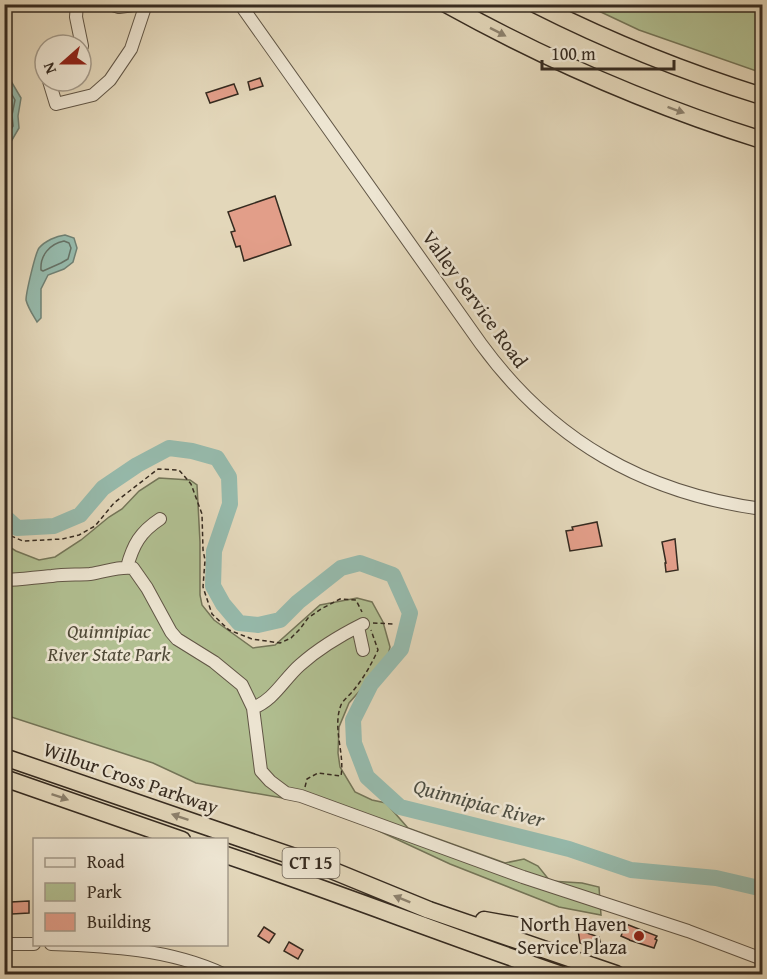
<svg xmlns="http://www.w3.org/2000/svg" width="767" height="979" font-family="'Gentium Book Plus',serif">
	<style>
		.green { fill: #b1bf91; stroke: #747558; stroke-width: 1.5 }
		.water { fill: #96baac; stroke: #708174; stroke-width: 1.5 }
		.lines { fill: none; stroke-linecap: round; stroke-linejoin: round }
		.shore { stroke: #667266; stroke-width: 1.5 }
		.river { stroke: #96baac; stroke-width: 16 }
		.building { fill: #e29e89; stroke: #362b20; stroke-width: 1.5 }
		.minor-casing { stroke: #615646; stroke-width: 14 }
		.highway-casing { stroke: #362b20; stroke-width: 19 }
		.path { stroke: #362b20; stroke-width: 1.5; stroke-dasharray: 4.5 3; stroke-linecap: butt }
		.minor { stroke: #ede5d2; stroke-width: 12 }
		.highway { stroke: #e3d7ba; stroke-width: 16 }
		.oneway { fill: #8c816d }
		.poi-dot { fill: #8f2418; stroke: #ede5d2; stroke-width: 2 }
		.labels { text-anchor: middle; stroke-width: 5; stroke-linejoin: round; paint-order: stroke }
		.shield { fill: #ede5d2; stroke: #6d6355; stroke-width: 1.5 }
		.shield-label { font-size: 18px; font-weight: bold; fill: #362b20 }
		.street-label { font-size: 20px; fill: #362b20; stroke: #ede5d2 }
		.park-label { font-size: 20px; font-style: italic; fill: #4f4937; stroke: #ede5d2 }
		.poi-label { font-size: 20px; fill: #362b20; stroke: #ede5d2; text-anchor: end }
		.water-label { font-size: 21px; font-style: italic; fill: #4e4f43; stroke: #ede5d2 }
	</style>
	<rect width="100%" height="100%" fill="#e3d7ba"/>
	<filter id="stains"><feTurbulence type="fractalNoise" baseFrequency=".00333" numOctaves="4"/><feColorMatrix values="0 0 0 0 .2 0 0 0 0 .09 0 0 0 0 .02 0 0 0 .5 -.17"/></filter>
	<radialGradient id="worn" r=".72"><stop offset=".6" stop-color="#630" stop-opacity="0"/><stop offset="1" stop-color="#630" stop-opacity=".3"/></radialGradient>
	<path class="green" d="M586 5H762V73L639 30Z
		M159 478 190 480 197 485 200 542V595L202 605 214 620 253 648 275 645 320 605 357 598 372 602 383 622 390 647 387 660 349 703 339 727 338 753 340 767 355 792 372 800 386 803 408 828 505 863 524 859 538 866 550 881 582 883 599 887 601 915 559 907 450 864 323 805 196 783 153 763 5 715V544L16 551 39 560 55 557 81 540 109 517 122 509 139 491Z"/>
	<path class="water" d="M5 77 11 81 21 98 18 116 19 128 5 152Z
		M65 235 74 238 77 248 73 262 64 269 48 275 41 289V318L37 322C33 315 28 308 26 300 26 293 35 254 39 248 45 241 56 236 65 235Z"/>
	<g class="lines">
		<path class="shore" d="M4 84 7 86 15 100 12 115 13 126 4 140
			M64 241 69 243 71 248 68 259 61 263 43 271 41 270C40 256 49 244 64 241Z"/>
		<path class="river" d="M4 516 17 528 54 526 80 515 103 488 137 465 169 448 192 451 217 458 229 477 230 504 214 551 213 586 223 604 239 623 258 625 280 620 298 602 341 568 360 563 393 575 410 613 401 649 371 684 353 720 354 743 367 777 400 807 569 849 631 870 716 878 759 888 762 887"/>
	</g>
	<path class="building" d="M260 78 263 86 250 90 248 82Z
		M234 84 238 94 210 103 206 93Z
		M275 196 291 245 244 261 240 246 236 247 231 232 235 231 228 212Z
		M597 522 602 546 570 551 566 531 573 530 572 527Z
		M675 539 678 570 666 572 665 563H666L662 542Z
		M29 901V913L12 914 11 902Z
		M626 924 657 936 655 939 657 940 654 948 629 940H630L621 936Z
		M264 927 275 934 269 943 258 936Z
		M578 930 599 937 602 950 580 943Z
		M289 942 303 950 298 959 284 951Z"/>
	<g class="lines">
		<defs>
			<path id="minor" d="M77 4 76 17 82 46 81 47
				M110 4 119 7 141 4
				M240 4 481 344C552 441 644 493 762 509
				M49 81 56 104 93 95 110 80 131 49 146 4
				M127 567C133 545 140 532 160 519
				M4 580C21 580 36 577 52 576 65 574 78 575 90 574 105 572 118 566 133 568L147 588 171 632 177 639 214 662 242 685 253 708 261 771 270 781 286 793 301 796 523 877 688 931 762 959
				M358 627 363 650
				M253 708C274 700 284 679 300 665 319 648 341 635 363 624
				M4 944H34
				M51 944C109 946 170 949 223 974"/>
			<path id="highway" d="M446 4C547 60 653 106 762 140
				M535 4C608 41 685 72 762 96
				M4 757 324 867 429 910 616 974
				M4 778 182 840
				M226 855C338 893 448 936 559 974
				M484 920 518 926"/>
		</defs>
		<use href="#minor" class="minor-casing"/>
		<use href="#highway" class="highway-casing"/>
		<path class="path" d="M4 533 23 541 62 539 79 535 95 526 114 503 158 469 179 470 191 484 202 514 203 550 205 560 203 587 212 614 229 630 252 639 280 643 291 638 300 629 308 618 321 609 340 599 356 600 362 612
			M373 623 394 624
			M305 787 307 779 318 773 341 776C345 753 332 728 341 705 343 700 349 696 353 691 363 679 371 665 378 650L371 630"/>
		<use href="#minor" class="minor"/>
		<use href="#highway" class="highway"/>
	</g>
	<defs><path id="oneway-solid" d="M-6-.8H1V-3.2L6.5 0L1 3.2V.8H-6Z" transform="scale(1.5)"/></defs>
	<g class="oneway">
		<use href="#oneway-solid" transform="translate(498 32) rotate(27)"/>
		<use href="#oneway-solid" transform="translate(676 110) rotate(20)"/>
		<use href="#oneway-solid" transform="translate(60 797) rotate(19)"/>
		<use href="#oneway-solid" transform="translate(180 817) rotate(-161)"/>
		<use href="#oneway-solid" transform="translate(402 899) rotate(-158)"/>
	</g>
	<circle class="poi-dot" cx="639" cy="936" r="6"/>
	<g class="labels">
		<rect class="shield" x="282.5" y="848" width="57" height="30" rx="4.5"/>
		<g class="shield-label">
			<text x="311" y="869">CT 15</text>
		</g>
		<g class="street-label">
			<text transform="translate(475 299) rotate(54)" y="7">Valley Service Road</text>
			<text transform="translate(131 778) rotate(19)" y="7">Wilbur Cross Parkway</text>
		</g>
		<g class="park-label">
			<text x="109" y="638">Quinnipiac<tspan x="109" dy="23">River State Park</tspan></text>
		</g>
		<g class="poi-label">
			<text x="627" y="931">North Haven<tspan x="627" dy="23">Service Plaza</tspan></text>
		</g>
		<g class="water-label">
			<text transform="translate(479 803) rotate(15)" y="7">Quinnipiac River</text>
		</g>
	</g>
	<rect width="767" height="979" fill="none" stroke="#e3d7ba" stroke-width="24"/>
	<rect x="6" y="6" width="755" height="967" fill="none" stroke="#362b20" stroke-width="3"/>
	<rect x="12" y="12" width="743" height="955" fill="none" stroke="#362b20" stroke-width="1.5"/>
	<rect x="33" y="838" width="195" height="108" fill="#ede5d2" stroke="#a49b8b" stroke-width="1.5"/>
	<rect x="45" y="858" width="30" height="9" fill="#ede5d2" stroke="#a49b8b" stroke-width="1.5"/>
	<text x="87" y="868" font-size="18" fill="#362b20">Road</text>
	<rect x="45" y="883" width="30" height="18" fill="#b1bf91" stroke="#a49b8b" stroke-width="1.5"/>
	<text x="87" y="898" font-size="18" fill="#362b20">Park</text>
	<rect x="45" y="913" width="30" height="18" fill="#e29e89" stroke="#a49b8b" stroke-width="1.5"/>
	<text x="87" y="928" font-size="18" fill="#362b20">Building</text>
	<g transform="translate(63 63) rotate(249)"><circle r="28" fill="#ede5d2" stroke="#a49b8b" stroke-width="1.5"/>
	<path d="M0-4.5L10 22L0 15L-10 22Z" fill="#8f2418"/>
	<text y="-9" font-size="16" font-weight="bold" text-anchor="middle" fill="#362b20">N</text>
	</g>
	<path d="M542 60v9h132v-9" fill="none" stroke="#362b20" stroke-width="3"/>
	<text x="551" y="60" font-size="18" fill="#362b20" stroke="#ede5d2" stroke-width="4.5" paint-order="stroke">100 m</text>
	<rect width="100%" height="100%" filter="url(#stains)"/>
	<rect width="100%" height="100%" fill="url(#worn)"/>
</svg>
